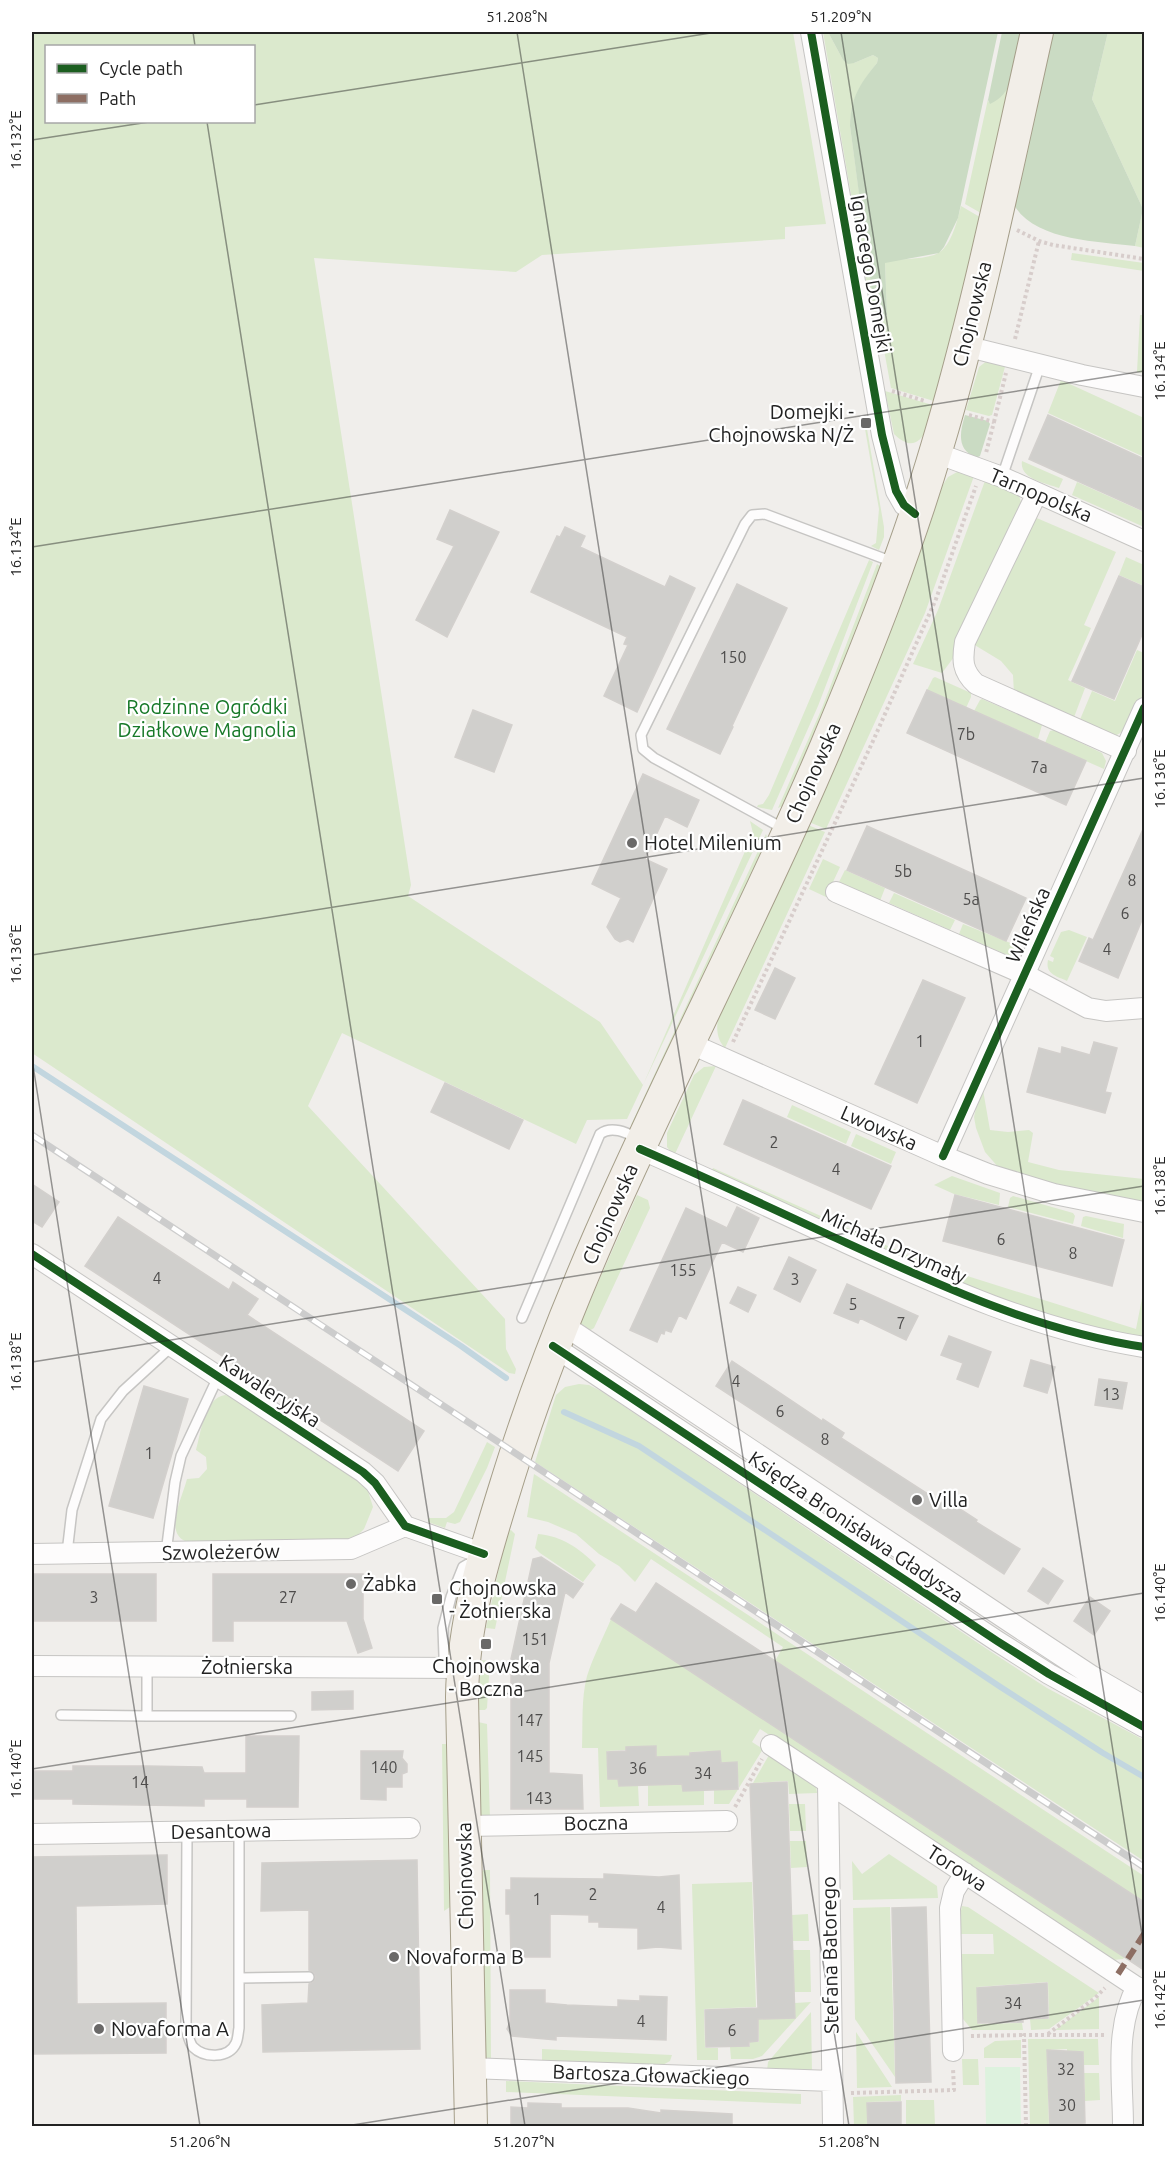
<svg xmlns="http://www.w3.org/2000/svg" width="1176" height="2158" font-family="Ubuntu,sans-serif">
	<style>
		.grass { fill: #dbe9cd; fill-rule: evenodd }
		.forest { fill: #cadbc3 }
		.park { fill: #ddf2de }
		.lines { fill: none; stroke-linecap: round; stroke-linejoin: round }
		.stream { stroke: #c2d6df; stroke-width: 6 }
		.building { fill: #d0cfcc; stroke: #d3d0cd; stroke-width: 1.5 }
		.lane-casing { stroke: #c6c5c3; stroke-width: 12 }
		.street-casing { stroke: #c6c5c3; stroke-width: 22 }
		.primary-casing { stroke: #a59e89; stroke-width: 34 }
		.path { stroke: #d7cdcb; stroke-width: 4; stroke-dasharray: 3 3; stroke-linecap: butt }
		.lane { stroke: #fdfcfc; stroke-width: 9 }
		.street { stroke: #fdfcfc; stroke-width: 20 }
		.primary { stroke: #f2eee8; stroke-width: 32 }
		.rail-casing { stroke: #ccc; stroke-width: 7 }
		.rail { stroke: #fff; stroke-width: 4.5; stroke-dasharray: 14; stroke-linecap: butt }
		.quiet { stroke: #8d6e63; stroke-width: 6; stroke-dasharray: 12 6; stroke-linecap: butt }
		.cycleway-casing { stroke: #fff; stroke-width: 11 }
		.cycleway { stroke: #1b5e20; stroke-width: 8 }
		.ticks { fill: none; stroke: #222; stroke-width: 1.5; stroke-opacity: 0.45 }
		.poi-dot { fill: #6a6968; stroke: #fff; stroke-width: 2 }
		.labels { text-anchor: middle; stroke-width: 4.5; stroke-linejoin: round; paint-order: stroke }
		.number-label { font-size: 16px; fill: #4e4d4c }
		.street-label { font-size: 20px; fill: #222; stroke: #fff }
		.poi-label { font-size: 20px; fill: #222; stroke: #fff; text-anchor: start }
		.park-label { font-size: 20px; fill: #177928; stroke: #fff }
		.neatline { fill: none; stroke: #222; stroke-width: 2 }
		.ticks-label { font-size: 15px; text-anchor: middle; fill: #222 }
	</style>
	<rect width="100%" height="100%" fill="#f0eeeb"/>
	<path class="grass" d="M32 32H793L826 224 785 227V239L542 255 516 272 314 258 411 885 408 896 600 1022 643 1085 753 833 750 821 763 830 627 1119 587 1120 576 1144 342 1033 308 1106 505 1319 506 1349 516 1369 515 1374 509 1373 32 1053ZM46 46H254V122H46Z
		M823 32H828L843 60 854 63 873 55 878 58 877 63C860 85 851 97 850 126L876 317 887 316 885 262C901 258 918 260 934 255 951 250 957 221 961 206L985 220 937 402 891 388 880 328H874Z
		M1020 32H1027L986 216 965 204 988 99V102L1013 75Z
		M1108 32H1144V248L1135 246 1143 209 1092 99Z
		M1072 253 1144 263V271L1071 260Z
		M1140 315H1144V373L1137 372Z
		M988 360 1006 363 992 415 989 416 966 410 979 367Z
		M1061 380 1144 418V457L1048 413Z
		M885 391 936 406C929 425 920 460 894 434Z
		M865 429H867L884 527V537L879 550 871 546 876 543 879 509Z
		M1022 461 1063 479 1059 488C1046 483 1019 479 1022 461Z
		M959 471 974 476 925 613 826 829 809 822 939 491 948 477Z
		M986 478 1018 492 1022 506 957 653 942 673 913 664 938 610Z
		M1077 482 1144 512V527L1072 495Z
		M1032 516 1116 552 1084 625 1091 628 1068 680 1085 688 1073 720 1014 694 1013 675 1001 661 973 644Z
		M1126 557 1144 565V586L1119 575Z
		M869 560 873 562 818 706 772 810 757 807 758 805 763 804 769 795Z
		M877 564 881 567 825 713 785 805 778 808 822 708Z
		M1137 650 1144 653C1144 665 1146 679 1144 691 1142 705 1129 732 1114 736L1079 722 1092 691 1115 701Z
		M935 677 971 693V697L966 708 927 690 933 678Z
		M982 699 1042 725 1038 739 974 711 980 700Z
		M1054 730 1102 753 1106 761 1104 769 1045 743 1050 731Z
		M808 825 825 832 725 1048C716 1039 716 1026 719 1015Z
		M766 834 768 840 636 1124 631 1125Z
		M823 859 840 867 826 897 809 889Z
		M845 870 885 888 880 901 839 882Z
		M894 893 955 920 950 930 889 903Z
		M963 924 1023 948 1022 952 1014 956 1007 955 959 934Z
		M1069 930 1087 937 1067 981C1056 976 1045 974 1048 960L1053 962 1054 958 1050 956 1061 932Z
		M716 1066 674 1156 667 1147V1133L694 1075 704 1067Z
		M983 1090 990 1130 1008 1132 1029 1130 1033 1133 1028 1162 1059 1170 1144 1179V1204L1083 1193 999 1168 985 1152 976 1128 974 1117 976 1108Z
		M792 1105 851 1132 846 1144 787 1117Z
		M856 1134 896 1152 891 1164 851 1146Z
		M713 1168 926 1263 1136 1329 1144 1288V1338L1090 1327 1030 1310 958 1282 712 1170Z
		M952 1176 1000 1193 999 1205 954 1194 934 1185Z
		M637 1195 648 1200 650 1208 594 1328 589 1331 581 1325V1321Z
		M1013 1196 1073 1213 1075 1216 1073 1224 1008 1207 1010 1198Z
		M1086 1216 1124 1224 1123 1238 1081 1226 1083 1217Z
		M579 1384 589 1385 601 1391 990 1651 1047 1688 1144 1740V1861L535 1462 556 1395 565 1387Z
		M225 1395 233 1397 359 1481 368 1491 373 1507 364 1529 354 1539 191 1543C161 1537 182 1499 187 1479L199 1478 207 1469 206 1457 196 1450C201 1433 204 1398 225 1395Z
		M487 1442 495 1447 487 1468 460 1522 455 1524 447 1522 445 1528 428 1522 429 1518H446L454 1512Z
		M534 1474 1144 1876V1902L775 1661 783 1647 651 1559 635 1582 619 1566 599 1554 576 1534 548 1522 527 1517Z
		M511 1530 515 1534 495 1629 486 1628 507 1531Z
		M538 1534C562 1536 579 1548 596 1565L583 1582 540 1553 535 1548Z
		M611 1619 1125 1957 1123 1959 1113 1960 957 1856 760 1729 752 1742 763 1749 729 1804H714V1790L739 1789 737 1762 721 1763 720 1751 690 1752V1756L656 1757 655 1746 626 1747V1750L607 1751 608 1779H618V1786H638L639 1806 600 1807 598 1748H582C583 1724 581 1699 587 1676 593 1657 603 1638 611 1619Z
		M481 1660 490 1661 487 1708 485 1710H478Z
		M478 1722 487 1724 490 1818 480 1815Z
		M442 1744H446L451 1748 452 1903 450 1907 444 1911Z
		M769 1755 816 1786 817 1793 789 1794 788 1781 753 1783Z
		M682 1784 683 1791H704V1805L648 1806V1785Z
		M805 1804 806 1831H790L789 1804Z
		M790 1841H806L807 1867 791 1868Z
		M889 1854 937 1886 938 1898 853 1900 852 1861 862 1874Z
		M484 1870H490L491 2059 485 2057 480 1873Z
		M752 1882 756 2007 704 2009 705 2048H718V2060H697L692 1884Z
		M962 1906 968 1907 1099 1993 1049 2029 1031 2030 1030 2019H1049L1048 1982 977 1987 978 2024 1022 2023 1023 2030H972L963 2019 962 2014 959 1954H994L993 1934H958L959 1919Z
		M890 1907 895 2077 855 2019 853 1908Z
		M808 1914 809 1941H793L792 1915Z
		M793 1950H810L811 1992H794Z
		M1099 1997V2029L1055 2030Z
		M811 2002 762 2056 753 2059H731L730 2047 750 2046V2042H759L758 2019 795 2018V2003Z
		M811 2012 812 2072 767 2071 768 2062Z
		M856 2032 892 2087 857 2088Z
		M1028 2039H1098L1099 2065H1084L1083 2051 1067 2052V2049L1047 2050 1049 2126H1030Z
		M1021 2040V2058H984V2048L995 2041Z
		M542 2049 672 2055 670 2061 661 2066 542 2061Z
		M962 2059H978L979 2085H963Z
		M1084 2073H1099L1100 2100 1085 2101Z
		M506 2081 801 2094V2104L506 2092Z
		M901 2095V2101L867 2102V2126H854L853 2097Z
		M906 2100H934L935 2126H906Z"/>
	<path class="forest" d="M828 32H998L958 218 944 247 939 253 885 263 887 314 885 318 881 320 877 319 875 314 850 126C851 97 859 85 877 63L878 58 873 55 854 63 848 64 843 60Z
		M1002 32H1020C1016 56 1017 93 990 104L988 100Z
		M1053 32H1108L1092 99 1143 209 1135 246C1098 241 1035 241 1014 205Z
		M965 415 988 421 990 424 980 456 976 458C956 449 960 432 965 415Z"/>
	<path class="park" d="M985 2067H1020L1021 2126H986Z"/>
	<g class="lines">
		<path class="stream" d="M32 1066 461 1346 506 1378
			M564 1412 639 1446 999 1686 1103 1753 1144 1777"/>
	</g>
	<path class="building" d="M1048 415 1144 459V511L1029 459Z
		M450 510 499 532 447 637 416 620 454 546 437 539Z
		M565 527 585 536 580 547 665 587 670 576 695 588 637 712 604 696 628 645 624 644 627 637 531 592 557 536 560 537Z
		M1119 576 1144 587V630L1114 699 1072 681Z
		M737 584 787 608 732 726 733 727 720 754 667 729Z
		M927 690 1086 761 1066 805 907 733Z
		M473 710 512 725 494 772 455 757Z
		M643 774 699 800 687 827 665 816 645 859 667 869 633 942 628 939 620 942 615 939 607 927 621 898 592 884Z
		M867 826 1026 898 1006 941 847 870Z
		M1144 827V915L1118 978 1079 961 1089 938 1093 940Z
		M775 968 795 978 775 1019 755 1010Z
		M923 980 965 998 917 1103 875 1084Z
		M1094 1042 1117 1048 1105 1092 1111 1093 1105 1113 1027 1092 1039 1048 1061 1054 1062 1047 1090 1055Z
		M445 1083 523 1120 509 1149 431 1112Z
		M743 1100 891 1166 871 1209 724 1144Z
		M32 1184 59 1202 42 1227 32 1221Z
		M955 1195 1124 1240 1112 1286 943 1241Z
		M737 1207 759 1218 743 1252 722 1242 686 1319 679 1315 671 1332 665 1330 664 1334 661 1333 657 1342 630 1330 686 1208 727 1228Z
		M118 1217 229 1290 233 1282 258 1299 247 1315 424 1431 398 1471 85 1266Z
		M789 1257 816 1270 800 1302 774 1289Z
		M847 1284 918 1316 906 1340 860 1318 858 1323 834 1313Z
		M738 1287 756 1295 748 1312 730 1303Z
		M949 1336 991 1352 978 1387 957 1379 963 1363 941 1355Z
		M1031 1360 1055 1367 1047 1393 1024 1386Z
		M732 1361 822 1421 823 1419 844 1433 841 1438 951 1509 954 1505 977 1520 976 1522 1020 1549 1004 1574 716 1386Z
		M1099 1379 1127 1383 1122 1409 1095 1405Z
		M144 1386 188 1399 153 1518 109 1506Z
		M541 1557 583 1584 573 1598 565 1592 549 1663V1773L582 1775 583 1809H511V1659L533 1559Z
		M1043 1568 1063 1581 1048 1604 1028 1591Z
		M32 1574H156V1621H32Z
		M213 1574H363V1619L372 1648 358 1653 347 1621H233V1641H213Z
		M656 1583 1144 1902V1970L611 1619 621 1604 636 1613Z
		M1090 1597 1110 1611 1094 1635 1074 1621Z
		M353 1691V1709L312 1710V1692Z
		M246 1736H299L298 1807H247V1799H204V1806L73 1804V1799H32V1771H73V1766H147L202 1767 204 1773H246Z
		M656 1746V1757L690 1756V1753L720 1751 721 1763 737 1762 738 1789 683 1791 682 1784 619 1786 618 1779H608L607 1752 626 1751V1747Z
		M361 1751H403L402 1758 407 1764V1772L402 1774V1787H386V1800L361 1799Z
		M787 1782 795 2018 758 2019V2041L749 2042V2046L706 2047 705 2010 758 2008 750 1784Z
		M167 1855V1904L76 1906 77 2004 166 2003V2053L32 2054V1857Z
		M417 1860 420 2049 263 2052 262 2005 308 2003 309 1984 313 1982 316 1977 314 1973 309 1970V1910L261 1911 262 1863Z
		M604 1874 659 1877 679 1875 681 1949 658 1947 638 1949V1928L599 1927V1922H589V1915L550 1914V1957H511L510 1914H506V1890H511V1878L604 1879Z
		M926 1907 931 2082 896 2083 892 1908Z
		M1047 1983 1048 2018 1023 2019V2022L978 2023 977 1988Z
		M510 1990H545V2003L567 2005 618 2007V2000L640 2001V1996L667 1997 666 2040 556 2036V2040L512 2036 507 2029 510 2022Z
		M1047 2050 1083 2052 1085 2123 1069 2124V2127H1050Z
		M901 2102V2127H868L867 2103Z
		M528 2103 561 2104V2108H628L661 2113V2110L732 2114V2127H511V2107L528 2108Z"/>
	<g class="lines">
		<defs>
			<path id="lane" d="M1002 477 1040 365
				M786 830 654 758 643 749 641 735 745 524 752 515 765 514 893 562
				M522 1318 600 1134C612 1125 627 1133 639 1139
				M67 1553 72 1510 101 1419 123 1391 172 1346
				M166 1553 175 1482 181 1456 218 1377
				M147 1666V1716H291
				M450 1669 444 1656 443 1628 451 1597 463 1567 475 1560
				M61 1715 147 1716
				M187 1832 186 2029C188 2034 189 2042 193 2047 204 2058 229 2059 236 2043 238 2039 238 2033 239 2028V1831
				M240 1978 309 1977"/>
			<path id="street" d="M811 32 882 435 896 491 904 505 915 514
				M965 346 1082 375 1144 387
				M936 453 1002 477 1144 541
				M1037 493 965 642C962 660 962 671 976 684L1126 751
				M836 892 1024 974 1088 1008 1106 1011 1144 1008
				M689 1043 943 1156 988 1174 1054 1194 1144 1212
				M640 1149C702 1176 765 1205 827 1234 930 1281 1032 1330 1144 1347
				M943 1156 1144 708
				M32 1254 363 1472 375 1483 405 1526 484 1554
				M562 1324 1010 1622 1092 1676 1144 1706
				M553 1346 997 1641 1049 1674 1144 1727
				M32 1554 351 1549 405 1526
				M32 1666 462 1668
				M771 1745 1144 1992
				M828 1783 833 2126
				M465 1826 727 1821
				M32 1834 410 1828
				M953 2051 950 1908 954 1891 965 1873
				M469 2068 832 2081
				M1123 2126C1123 2081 1114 2027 1137 1987"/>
			<path id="primary" d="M471 2126 462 1697C463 1618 487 1546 510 1472 589 1219 723 989 826 747 867 649 907 549 937 447 978 310 1006 170 1037 32"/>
		</defs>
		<use href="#lane" class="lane-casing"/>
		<use href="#street" class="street-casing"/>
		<use href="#primary" class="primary-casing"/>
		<path class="path" d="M1017 230 1039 241 1053 245 1144 259
			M1015 339 1039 241
			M892 391 925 401
			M969 415 994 422 986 453
			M994 422 1006 373
			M733 1042 873 741 936 599 976 486
			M735 1807 762 1759
			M1048 2034 1095 1998 1105 1988
			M971 2036 1024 2035
			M851 2093 954 2090 953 2068
			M1026 2126 1024 2035H1106"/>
		<use href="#lane" class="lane"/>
		<use href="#street" class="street"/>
		<use href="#primary" class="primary"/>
		<defs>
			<path id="rail" d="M32 1135 1144 1867"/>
		</defs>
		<use href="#rail" class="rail-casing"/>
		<use href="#rail" class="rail"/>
		<path class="quiet" d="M1118 1974 1144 1934"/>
		<defs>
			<path id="cycleway" d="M811 32 882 435 896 491 904 505 915 514
				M640 1149C702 1176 765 1205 827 1234 930 1281 1032 1330 1144 1347
				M943 1156 1144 708
				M32 1254 363 1472 375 1483 405 1526 484 1554
				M553 1346 997 1641 1049 1674 1144 1727"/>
		</defs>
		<use href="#cycleway" class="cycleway-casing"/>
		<use href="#cycleway" class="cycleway"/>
	</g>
	<path class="ticks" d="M193 32 195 46M517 32 849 2126M841 32 1144 1947M254 105 717 32M207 122 525 2126M32 140 149 122M32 547 1144 371M32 955 1144 778M32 1059 200 2126M32 1362 1144 1186M32 1769 1144 1593M346 2126 1144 2000"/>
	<g class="poi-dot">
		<rect x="860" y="417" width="12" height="12" rx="3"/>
		<circle cx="632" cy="843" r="6"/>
		<circle cx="917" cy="1500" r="6"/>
		<circle cx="351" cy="1584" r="6"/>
		<rect x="431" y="1593" width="12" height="12" rx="3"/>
		<rect x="480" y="1638" width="12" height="12" rx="3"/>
		<circle cx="394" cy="1957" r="6"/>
		<circle cx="99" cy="2029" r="6"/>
	</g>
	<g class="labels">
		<g class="number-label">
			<text x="733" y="663">150</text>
			<text x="966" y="740">7b</text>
			<text x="1039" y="773">7a</text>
			<text x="903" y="877">5b</text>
			<text x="1132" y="886">8</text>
			<text x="971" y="905">5a</text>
			<text x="1125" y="919">6</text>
			<text x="1107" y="955">4</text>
			<text x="920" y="1047">1</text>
			<text x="774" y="1148">2</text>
			<text x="836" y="1175">4</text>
			<text x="1001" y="1245">6</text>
			<text x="1073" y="1259">8</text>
			<text x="683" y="1276">155</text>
			<text x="157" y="1284">4</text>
			<text x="795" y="1285">3</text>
			<text x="853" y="1310">5</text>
			<text x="901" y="1329">7</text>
			<text x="736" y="1387">4</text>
			<text x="1111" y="1400">13</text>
			<text x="780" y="1417">6</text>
			<text x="825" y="1445">8</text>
			<text x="149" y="1459">1</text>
			<text x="94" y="1603">3</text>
			<text x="288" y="1603">27</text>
			<text x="535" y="1645">151</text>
			<text x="530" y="1726">147</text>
			<text x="530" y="1762">145</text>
			<text x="384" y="1773">140</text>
			<text x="638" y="1774">36</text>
			<text x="703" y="1779">34</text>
			<text x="140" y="1788">14</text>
			<text x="539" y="1804">143</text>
			<text x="593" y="1900">2</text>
			<text x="537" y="1905">1</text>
			<text x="661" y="1913">4</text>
			<text x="1013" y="2009">34</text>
			<text x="641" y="2027">4</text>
			<text x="732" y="2036">6</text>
			<text x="1066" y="2075">32</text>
			<text x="1067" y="2111">30</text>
		</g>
		<g class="street-label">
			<text transform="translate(871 274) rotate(80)" y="7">Ignacego Domejki</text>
			<text transform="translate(972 314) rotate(-76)" y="7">Chojnowska</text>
			<text transform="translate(1041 495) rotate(23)" y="7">Tarnopolska</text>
			<text transform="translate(813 773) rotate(-66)" y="7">Chojnowska</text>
			<text transform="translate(1028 925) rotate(-66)" y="7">Wileńska</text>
			<text transform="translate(879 1128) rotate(24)" y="7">Lwowska</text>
			<text transform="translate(610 1214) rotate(-66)" y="7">Chojnowska</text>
			<text transform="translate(894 1246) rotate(24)" y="7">Michała Drzymały</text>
			<text transform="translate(270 1391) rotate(33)" y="7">Kawaleryjska</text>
			<text transform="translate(856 1527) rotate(34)" y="7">Księdza Bronisława Gładysza</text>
			<text transform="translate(221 1552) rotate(-1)" y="7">Szwoleżerów</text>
			<text x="247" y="1674">Żołnierska</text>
			<text transform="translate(596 1823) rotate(-1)" y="7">Boczna</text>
			<text transform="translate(221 1831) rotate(-1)" y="7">Desantowa</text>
			<text transform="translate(957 1868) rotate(33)" y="7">Torowa</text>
			<text transform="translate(465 1876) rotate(-91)" y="7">Chojnowska</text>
			<text transform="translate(830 1955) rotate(-91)" y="7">Stefana Batorego</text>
			<text transform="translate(651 2075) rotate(2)" y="7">Bartosza Głowackiego</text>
		</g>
		<g class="poi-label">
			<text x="854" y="419" text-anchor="end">Domejki -<tspan x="854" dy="23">Chojnowska N/Ż</tspan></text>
			<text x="644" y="850">Hotel Milenium</text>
			<text x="929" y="1507">Villa</text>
			<text x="363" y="1591">Żabka</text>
			<text x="449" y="1595">Chojnowska<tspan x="449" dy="23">- Żołnierska</tspan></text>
			<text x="486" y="1673" text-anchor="middle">Chojnowska<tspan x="486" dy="23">- Boczna</tspan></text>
			<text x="406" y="1964">Novaforma B</text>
			<text x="111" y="2036">Novaforma A</text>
		</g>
		<g class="park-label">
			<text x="207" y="714">Rodzinne Ogródki<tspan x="207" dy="23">Działkowe Magnolia</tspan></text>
		</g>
	</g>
	<rect width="1176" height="2158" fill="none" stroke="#ffffff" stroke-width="66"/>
	<rect x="45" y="45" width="210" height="78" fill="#ffffff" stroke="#a7a7a7" stroke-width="1.5"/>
	<rect x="57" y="64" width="30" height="9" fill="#1b5e20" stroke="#a7a7a7" stroke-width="1.5"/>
	<text x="99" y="75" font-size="18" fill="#222222">Cycle path</text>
	<rect x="57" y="94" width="30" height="9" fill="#8d6e63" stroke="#a7a7a7" stroke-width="1.5"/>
	<text x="99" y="105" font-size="18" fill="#222222">Path</text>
	<rect x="33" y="33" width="1110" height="2092" class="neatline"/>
	<g class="ticks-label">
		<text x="517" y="22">51.208°N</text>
		<text x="841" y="22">51.209°N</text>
		<text transform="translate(16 140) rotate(-90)" y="5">16.132°E</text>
		<text transform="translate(1160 371) rotate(-90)" y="5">16.134°E</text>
		<text transform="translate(16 547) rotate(-90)" y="5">16.134°E</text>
		<text transform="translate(1160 779) rotate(-90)" y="5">16.136°E</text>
		<text transform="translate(16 954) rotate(-90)" y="5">16.136°E</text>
		<text transform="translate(1160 1186) rotate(-90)" y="5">16.138°E</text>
		<text transform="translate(16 1362) rotate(-90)" y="5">16.138°E</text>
		<text transform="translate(1160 1593) rotate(-90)" y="5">16.140°E</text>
		<text transform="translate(16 1769) rotate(-90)" y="5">16.140°E</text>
		<text transform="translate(1160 2000) rotate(-90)" y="5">16.142°E</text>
		<text x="200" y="2147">51.206°N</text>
		<text x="524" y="2147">51.207°N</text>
		<text x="849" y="2147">51.208°N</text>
	</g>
</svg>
